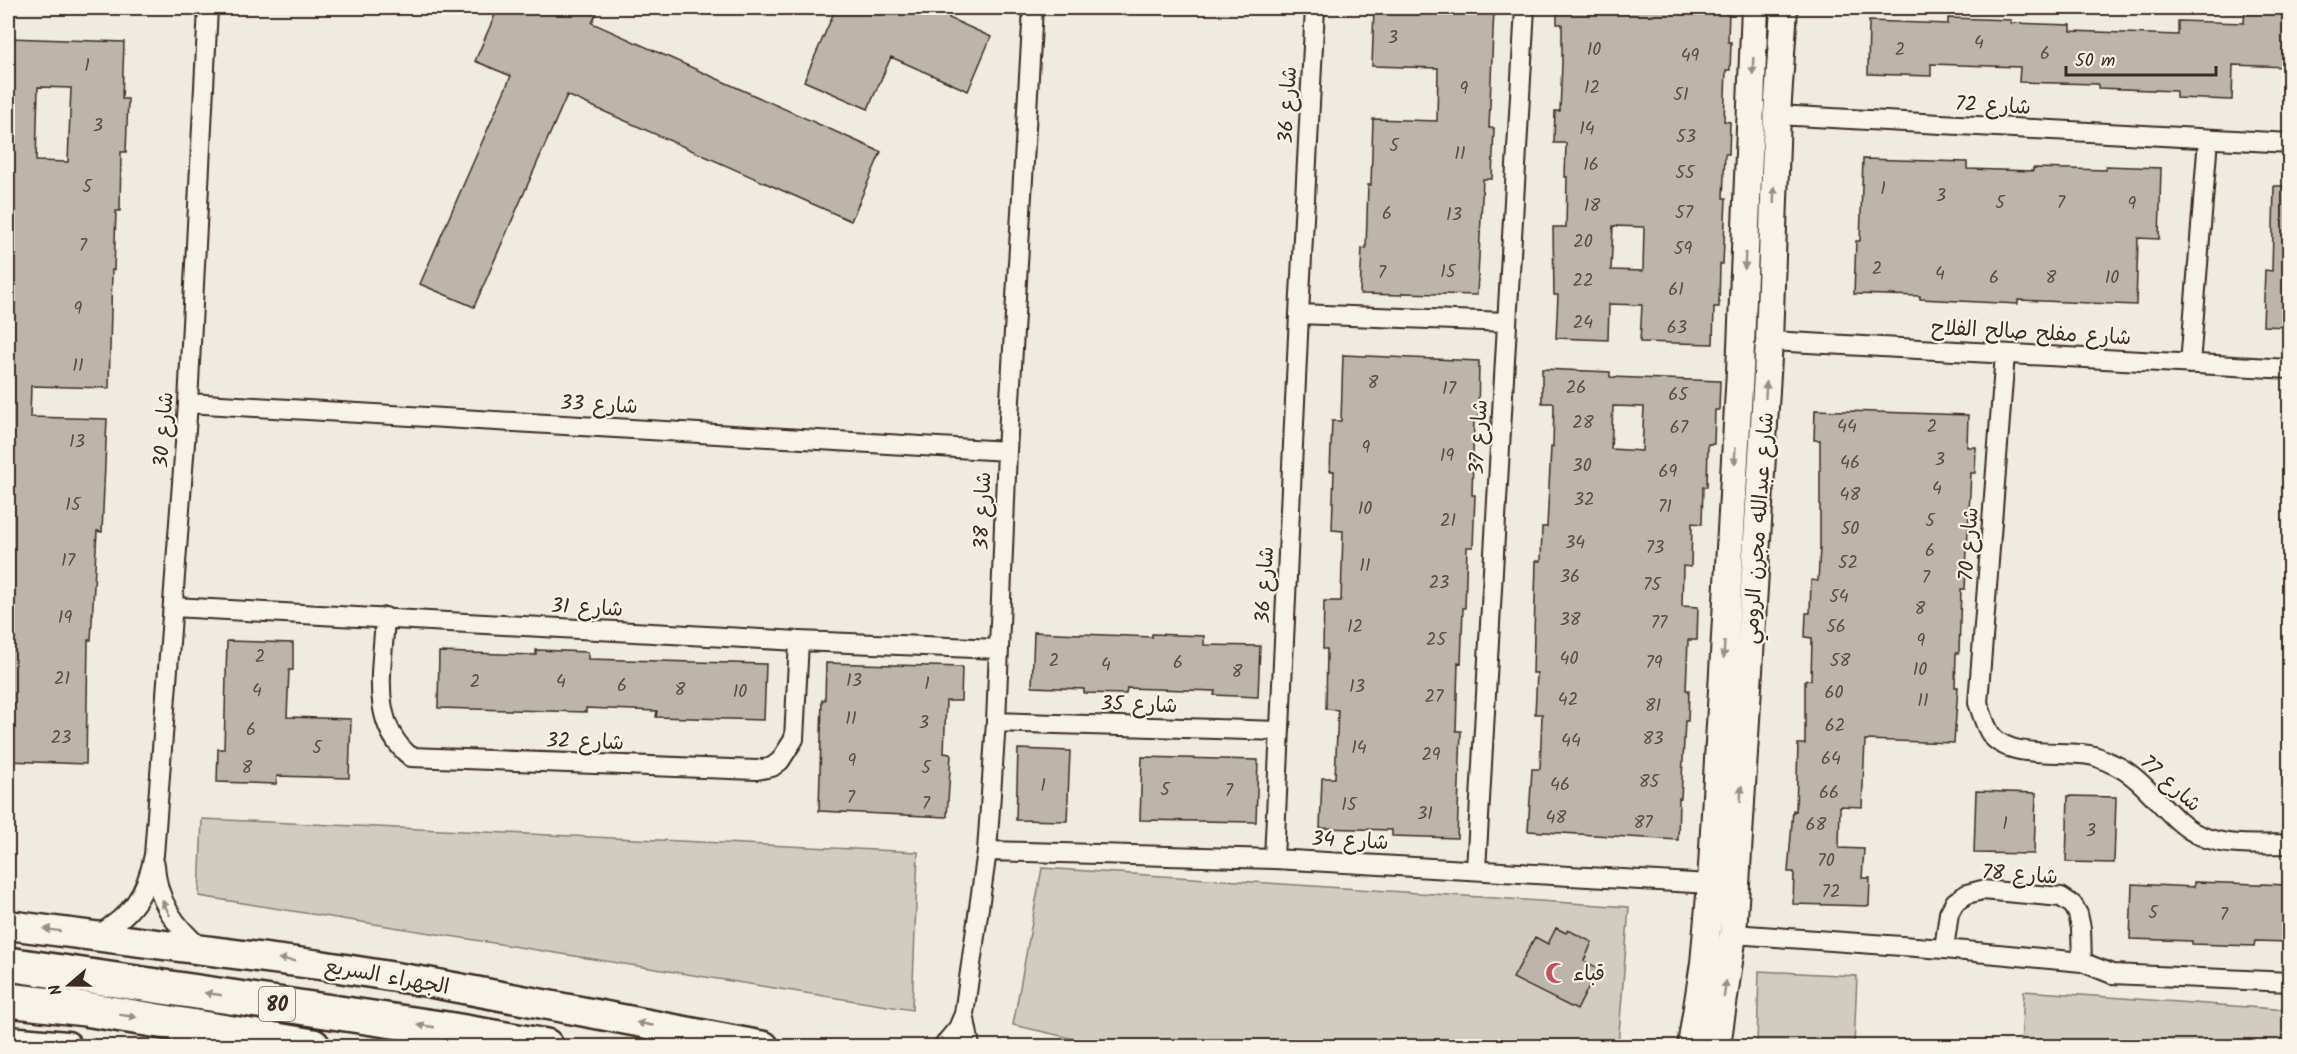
<svg xmlns="http://www.w3.org/2000/svg" width="2297" height="1054" font-family="Kalam,'Playpen Sans Arabic',sans-serif">
	<style>
		.green { fill: #d1cbc0; stroke: #867a6f; stroke-width: 1.5 }
		.building { fill: #bdb5aa; stroke: #3b2a1e; stroke-width: 1.5; fill-rule: evenodd }
		.lines { fill: none; stroke-linecap: round; stroke-linejoin: round }
		.street-casing { stroke: #3b2a1e; stroke-width: 22 }
		.secondary-casing { stroke: #3b2a1e; stroke-width: 30 }
		.primary-casing { stroke: #3b2a1e; stroke-width: 33 }
		.highway-casing { stroke: #3b2a1e; stroke-width: 38 }
		.street { stroke: #f7f3e8; stroke-width: 18 }
		.secondary { stroke: #f7f3e8; stroke-width: 26 }
		.primary { stroke: #f7f3e8; stroke-width: 28 }
		.highway { stroke: #f7f3e8; stroke-width: 33 }
		.oneway { fill: #998e83 }
		.labels { text-anchor: middle; stroke-width: 4.5; stroke-linejoin: round; paint-order: stroke }
		.number-label { font-size: 18px; fill: #5c4d41 }
		.shield { fill: #f7f3e8; stroke: #73665b; stroke-width: 1.5 }
		.shield-label { font-size: 20px; font-weight: bold; fill: #3b2a1e }
		.street-label { font-size: 21px; fill: #3b2a1e; stroke: #f7f3e8 }
		.poi-label { font-size: 21px; fill: #3b2a1e; stroke: #f7f3e8; text-anchor: start }
	</style>
	<rect width="100%" height="100%" fill="#efebe0"/>
	<filter id="ink" filterUnits="userSpaceOnUse"><feTurbulence type="fractalNoise" baseFrequency=".0167" numOctaves="2"/><feDisplacementMap in="SourceGraphic" scale="12" xChannelSelector="R" yChannelSelector="G"/><feConvolveMatrix kernelMatrix="1 2 1 2 8 2 1 2 1" color-interpolation-filters="sRGB"/></filter>
	<g filter="url(#ink)">
		<path class="green" d="M202 819 918 852 912 1010 199 896Z
			M1042 868 1629 907 1618 1046H1106L1013 1025Z
			M1759 971 1857 976 1854 1046H1757Z
			M2024 991 2289 1010V1046H2021Z"/>
		<path class="building" d="M498 8H599L592 23 881 152 851 221 567 95 474 307 420 284 511 76 475 61Z
			M836 8H954L949 18 991 37 968 91 891 57 868 109 804 81Z
			M1374 8H1494L1489 128H1494L1492 179H1483L1477 295 1402 293V295L1360 294 1362 248 1366 249 1368 185H1371L1373 119 1437 121 1438 68 1372 66Z
			M1557 8H1729L1728 42H1731L1730 70H1726L1724 121 1730 122 1729 154H1725L1723 198H1726L1723 264H1720L1719 307H1714L1713 344 1640 342 1642 305 1609 304 1608 340 1556 338 1558 295H1554L1553 227H1566L1567 177H1565L1566 143H1554L1555 111H1560L1562 63V24H1557ZM1613 226 1644 227 1643 271 1611 270Z
			M2245 8H2289V67L2233 65 2232 100 2176 98V91L2098 88V84L2019 82 2020 67 1931 64V76L1868 74 1869 21 1948 24V18L2011 20V23L2071 25V31L2178 35V21L2244 23Z
			M8 38 124 42 122 99H128L126 152H121L120 211H116L114 270H112L109 388 31 386 30 417 107 419 102 532 97 531 91 640H88L86 764 8 761ZM38 87 71 88 68 162 36 161Z
			M1863 159 1967 162V169L2033 171V168L2106 170V166L2161 168 2159 239 2138 238 2136 305 2018 300V304L1920 299V296L1854 294 1856 241H1860Z
			M2274 186H2289V327L2263 326 2265 270 2272 271Z
			M1343 355 1479 361 1478 418H1474L1472 495H1475L1473 547H1467L1465 608H1463L1461 663 1458 662 1456 731H1461L1457 838 1392 836V830L1320 828 1322 778H1335L1338 710 1326 709 1327 649H1323L1324 601H1341L1343 531 1332 530 1334 471H1330L1332 421H1341Z
			M1542 369 1610 372V377L1720 381 1719 410H1715L1714 444H1708L1707 487H1703L1702 524 1692 523 1691 567 1683 566 1682 606 1698 607 1697 640H1688L1686 690H1689L1688 721H1685L1681 798H1679L1678 840 1528 831 1532 769H1540L1542 714H1535L1537 673H1533L1536 561H1541L1542 527H1547L1551 447H1553L1554 403H1542ZM1613 406 1644 407 1642 451 1611 449Z
			M1815 410 1968 415 1967 447H1976L1975 473H1971L1965 589H1961L1959 653H1956L1955 687H1958L1954 743 1865 740 1862 807 1840 806 1839 848 1864 849 1862 878H1870L1869 906 1793 904 1794 872H1788L1793 810 1796 811 1798 744H1805V680H1811L1812 638 1805 637 1806 613H1810L1811 580 1818 581 1820 548V440H1814Z
			M1034 632 1152 637V634L1204 636V645L1260 646 1258 697 1214 695 1215 691 1127 688 1126 694 1084 693V689L1032 687Z
			M227 641 293 643V670H289L287 717 351 719 349 778 277 776 276 784 217 782 218 749H224Z
			M536 650 588 652V659L766 664 764 720 656 717 657 711 586 708V712L438 708 439 652 536 655Z
			M826 663 962 667 961 701H946L944 753 951 754 947 817 819 811 822 700H825Z
			M1018 749 1070 751 1067 821 1016 820Z
			M1142 757 1258 760 1256 822 1140 820Z
			M1976 791 2036 793 2034 854 1974 853Z
			M2068 796 2116 797 2114 863 2066 862Z
			M2194 882 2289 885V942L2255 941 2254 946 2192 944V941L2130 939 2132 884 2194 887Z
			M1556 928 1566 933 1568 930 1592 942 1584 961 1598 968 1577 1010 1513 978 1535 937 1548 944Z"/>
		<g class="lines">
			<defs>
				<path id="street" d="M1777 115 2290 143
					M1299 314 1507 322
					M1769 341 2290 369
					M2005 354 1978 703C1982 713 1985 727 1992 736 2012 760 2066 749 2094 756 2101 758 2108 762 2115 765 2149 781 2169 822 2199 835 2227 848 2260 844 2290 844
					M2190 364 2208 139
					M188 403 1007 451
					M173 607 799 641 999 649
					M385 617C383 666 368 723 411 757L757 770 772 767 780 761 794 739 799 641
					M996 722 1280 731
					M987 851 1274 859 1711 884
					M1274 859 1299 314 1315 8
					M155 865C157 901 175 926 201 948
					M1476 870 1525 8
					M1733 934 1944 949 2082 962 2112 974 2290 982
					M96 936C132 915 146 895 154 855L188 403 208 8
					M1944 949 1949 913 1955 902 1967 894 1982 890 2061 897 2073 905 2078 914 2081 928 2082 962
					M964 1014 970 1046
					M943 1046 958 1028 964 1014 987 851 996 722 1007 451 1033 8"/>
				<path id="secondary" d="M1691 1046 1704 963 1711 884 1740 371 1755 8
					M1717 1046 1733 934 1769 341 1777 115 1784 8"/>
				<path id="primary" d="M8 925 320 965 427 982 764 1046
					M8 1041 67 1046"/>
				<path id="highway" d="M8 964 447 1029 546 1046
					M8 1000 85 1009 313 1046"/>
			</defs>
			<use href="#street" class="street-casing"/>
			<use href="#secondary" class="secondary-casing"/>
			<use href="#primary" class="primary-casing"/>
			<use href="#highway" class="highway-casing"/>
			<use href="#street" class="street"/>
			<use href="#secondary" class="secondary"/>
			<use href="#primary" class="primary"/>
			<use href="#highway" class="highway"/>
		</g>
		<defs><path id="oneway-solid" d="M-6-.8H1V-3.2L6.5 0L1 3.2V.8H-6Z" transform="scale(1.5)"/></defs>
		<g class="oneway">
			<use href="#oneway-solid" transform="translate(1753 66) rotate(92)"/>
			<use href="#oneway-solid" transform="translate(1774 195) rotate(-88)"/>
			<use href="#oneway-solid" transform="translate(1745 261) rotate(92)"/>
			<use href="#oneway-solid" transform="translate(1766 390) rotate(-86)"/>
			<use href="#oneway-solid" transform="translate(1735 456) rotate(93)"/>
			<use href="#oneway-solid" transform="translate(1724 650) rotate(93)"/>
			<use href="#oneway-solid" transform="translate(1741 794) rotate(-86)"/>
			<use href="#oneway-solid" transform="translate(166 908) rotate(-117)"/>
			<use href="#oneway-solid" transform="translate(52 930) rotate(-173)"/>
			<use href="#oneway-solid" transform="translate(287 960) rotate(-173)"/>
			<use href="#oneway-solid" transform="translate(1725 989) rotate(-82)"/>
			<use href="#oneway-solid" transform="translate(213 994) rotate(-172)"/>
			<use href="#oneway-solid" transform="translate(128 1016) rotate(9)"/>
			<use href="#oneway-solid" transform="translate(645 1024) rotate(-169)"/>
			<use href="#oneway-solid" transform="translate(426 1026) rotate(-172)"/>
		</g>
	</g>
	<defs>
		<symbol id="mosque-bare" viewBox="-9 -9 18 18"><path d="M3.5-4.9A6 6 0 1 0 3.5 4.9A5 5 0 1 1 3.5-4.9Z" fill="#d1495b" stroke="#f7f3e8" stroke-width="2.5" paint-order="stroke"/></symbol>
	</defs>
	<g fill-rule="evenodd">
		<use href="#mosque-bare" x="1541" y="958" width="30" height="30"/>
	</g>
	<g class="labels">
		<g class="number-label">
			<text x="1393" y="43">3</text>
			<text x="1979" y="48">4</text>
			<text x="1594" y="55">10</text>
			<text x="1900" y="55">2</text>
			<text x="2045" y="59">6</text>
			<text x="1690" y="61">49</text>
			<text x="87" y="71">1</text>
			<text x="1592" y="93">12</text>
			<text x="1464" y="94">9</text>
			<text x="1681" y="100">51</text>
			<text x="98" y="131">3</text>
			<text x="1587" y="134">14</text>
			<text x="1686" y="142">53</text>
			<text x="1394" y="151">5</text>
			<text x="1460" y="159">11</text>
			<text x="1591" y="170">16</text>
			<text x="1685" y="178">55</text>
			<text x="87" y="192">5</text>
			<text x="1883" y="194">1</text>
			<text x="1941" y="201">3</text>
			<text x="2000" y="208">5</text>
			<text x="2061" y="208">7</text>
			<text x="2132" y="209">9</text>
			<text x="1592" y="211">18</text>
			<text x="1684" y="218">57</text>
			<text x="1387" y="219">6</text>
			<text x="1454" y="220">13</text>
			<text x="1583" y="247">20</text>
			<text x="83" y="251">7</text>
			<text x="1683" y="254">59</text>
			<text x="1877" y="274">2</text>
			<text x="1448" y="277">15</text>
			<text x="1382" y="278">7</text>
			<text x="1940" y="279">4</text>
			<text x="1994" y="283">6</text>
			<text x="2051" y="283">8</text>
			<text x="2112" y="283">10</text>
			<text x="1583" y="286">22</text>
			<text x="1676" y="295">61</text>
			<text x="78" y="314">9</text>
			<text x="1583" y="328">24</text>
			<text x="1677" y="333">63</text>
			<text x="78" y="371">11</text>
			<text x="1373" y="388">8</text>
			<text x="1576" y="393">26</text>
			<text x="1449" y="394">17</text>
			<text x="1678" y="400">65</text>
			<text x="1583" y="428">28</text>
			<text x="1847" y="432">44</text>
			<text x="1932" y="432">2</text>
			<text x="1679" y="433">67</text>
			<text x="77" y="447">13</text>
			<text x="1366" y="453">9</text>
			<text x="1447" y="461">19</text>
			<text x="1940" y="465">3</text>
			<text x="1850" y="468">46</text>
			<text x="1582" y="471">30</text>
			<text x="1668" y="477">69</text>
			<text x="1937" y="494">4</text>
			<text x="1850" y="500">48</text>
			<text x="1584" y="505">32</text>
			<text x="73" y="510">15</text>
			<text x="1665" y="512">71</text>
			<text x="1365" y="514">10</text>
			<text x="1448" y="526">21</text>
			<text x="1930" y="526">5</text>
			<text x="1850" y="534">50</text>
			<text x="1575" y="548">34</text>
			<text x="1655" y="553">73</text>
			<text x="1930" y="556">6</text>
			<text x="68" y="566">17</text>
			<text x="1848" y="568">52</text>
			<text x="1365" y="571">11</text>
			<text x="1570" y="582">36</text>
			<text x="1926" y="583">7</text>
			<text x="1439" y="588">23</text>
			<text x="1652" y="590">75</text>
			<text x="1839" y="602">54</text>
			<text x="1920" y="614">8</text>
			<text x="65" y="623">19</text>
			<text x="1570" y="625">38</text>
			<text x="1659" y="628">77</text>
			<text x="1355" y="632">12</text>
			<text x="1836" y="632">56</text>
			<text x="1436" y="645">25</text>
			<text x="1921" y="646">9</text>
			<text x="260" y="662">2</text>
			<text x="1569" y="664">40</text>
			<text x="1054" y="666">2</text>
			<text x="1840" y="666">58</text>
			<text x="1178" y="668">6</text>
			<text x="1654" y="668">79</text>
			<text x="1106" y="670">4</text>
			<text x="1920" y="675">10</text>
			<text x="1237" y="677">8</text>
			<text x="62" y="684">21</text>
			<text x="854" y="686">13</text>
			<text x="475" y="687">2</text>
			<text x="561" y="687">4</text>
			<text x="927" y="689">1</text>
			<text x="622" y="691">6</text>
			<text x="1357" y="692">13</text>
			<text x="680" y="695">8</text>
			<text x="257" y="696">4</text>
			<text x="740" y="697">10</text>
			<text x="1834" y="698">60</text>
			<text x="1434" y="702">27</text>
			<text x="1568" y="705">42</text>
			<text x="1923" y="706">11</text>
			<text x="1653" y="711">81</text>
			<text x="851" y="724">11</text>
			<text x="924" y="728">3</text>
			<text x="1835" y="731">62</text>
			<text x="251" y="735">6</text>
			<text x="61" y="743">23</text>
			<text x="1653" y="744">83</text>
			<text x="1571" y="746">44</text>
			<text x="317" y="753">5</text>
			<text x="1359" y="753">14</text>
			<text x="1431" y="760">29</text>
			<text x="1831" y="764">64</text>
			<text x="852" y="766">9</text>
			<text x="247" y="773">8</text>
			<text x="926" y="773">5</text>
			<text x="1649" y="787">85</text>
			<text x="1560" y="790">46</text>
			<text x="1043" y="791">1</text>
			<text x="1165" y="795">5</text>
			<text x="1229" y="796">7</text>
			<text x="1829" y="798">66</text>
			<text x="851" y="803">7</text>
			<text x="926" y="809">7</text>
			<text x="1349" y="810">15</text>
			<text x="1425" y="819">31</text>
			<text x="1556" y="823">48</text>
			<text x="1643" y="828">87</text>
			<text x="2005" y="829">1</text>
			<text x="1816" y="830">68</text>
			<text x="2091" y="836">3</text>
			<text x="1826" y="866">70</text>
			<text x="1831" y="897">72</text>
			<text x="2153" y="918">5</text>
			<text x="2224" y="920">7</text>
		</g>
		<rect class="shield" x="259" y="987" width="36" height="34" rx="4.5"/>
		<g class="shield-label">
			<text x="277" y="1011">80</text>
		</g>
		<g class="street-label">
			<text transform="translate(1287 105) rotate(-87)" y="7">شارع 36</text>
			<text transform="translate(1993 105) rotate(3)" y="7">شارع 72</text>
			<text transform="translate(2031 332) rotate(3)" y="7">شارع مفلح صالح الفلاح</text>
			<text transform="translate(599 404) rotate(3)" y="7">شارع 33</text>
			<text transform="translate(163 430) rotate(-86)" y="7">شارع 30</text>
			<text transform="translate(1478 437) rotate(-87)" y="7">شارع 37</text>
			<text transform="translate(982 511) rotate(-88)" y="7">شارع 38</text>
			<text transform="translate(1758 528) rotate(-86)" y="7">شارع عبدالله مجرن الرومي</text>
			<text transform="translate(1968 544) rotate(-86)" y="7">شارع 70</text>
			<text transform="translate(1264 585) rotate(-87)" y="7">شارع 36</text>
			<text transform="translate(587 607) rotate(3)" y="7">شارع 31</text>
			<text transform="translate(1139 704) rotate(2)" y="7">شارع 35</text>
			<text transform="translate(585 741) rotate(2)" y="7">شارع 32</text>
			<text transform="translate(2171 783) rotate(42)" y="7">شارع 77</text>
			<text transform="translate(1350 840) rotate(3)" y="7">شارع 34</text>
			<text transform="translate(2020 874) rotate(4)" y="7">شارع 78</text>
			<text transform="translate(387 976) rotate(10)" y="7">الجهراء السريع</text>
		</g>
		<g class="poi-label">
			<text x="1573" y="980">قباء</text>
		</g>
	</g>
	<rect width="2297" height="1054" fill="none" stroke="#f7f3e8" stroke-width="30"/>
	<rect x="15" y="15" width="2267" height="1024" fill="none" stroke="#3b2a1e" stroke-width="2" filter="url(#ink)"/>
	<g transform="translate(69 985) rotate(250)" stroke="#f7f3e8" stroke-width="4.5" paint-order="stroke">
	<path d="M0-4.5L10 22L0 15L-10 22Z" fill="#3b2a1e"/>
	<text y="-9" font-size="16" font-weight="bold" text-anchor="middle" fill="#3b2a1e">N</text>
	</g>
	<path d="M2066 66v9h150v-9" fill="none" stroke="#3b2a1e" stroke-width="3"/>
	<text x="2075" y="66" font-size="18" fill="#3b2a1e" stroke="#f7f3e8" stroke-width="4.5" paint-order="stroke">50 m</text>
</svg>
